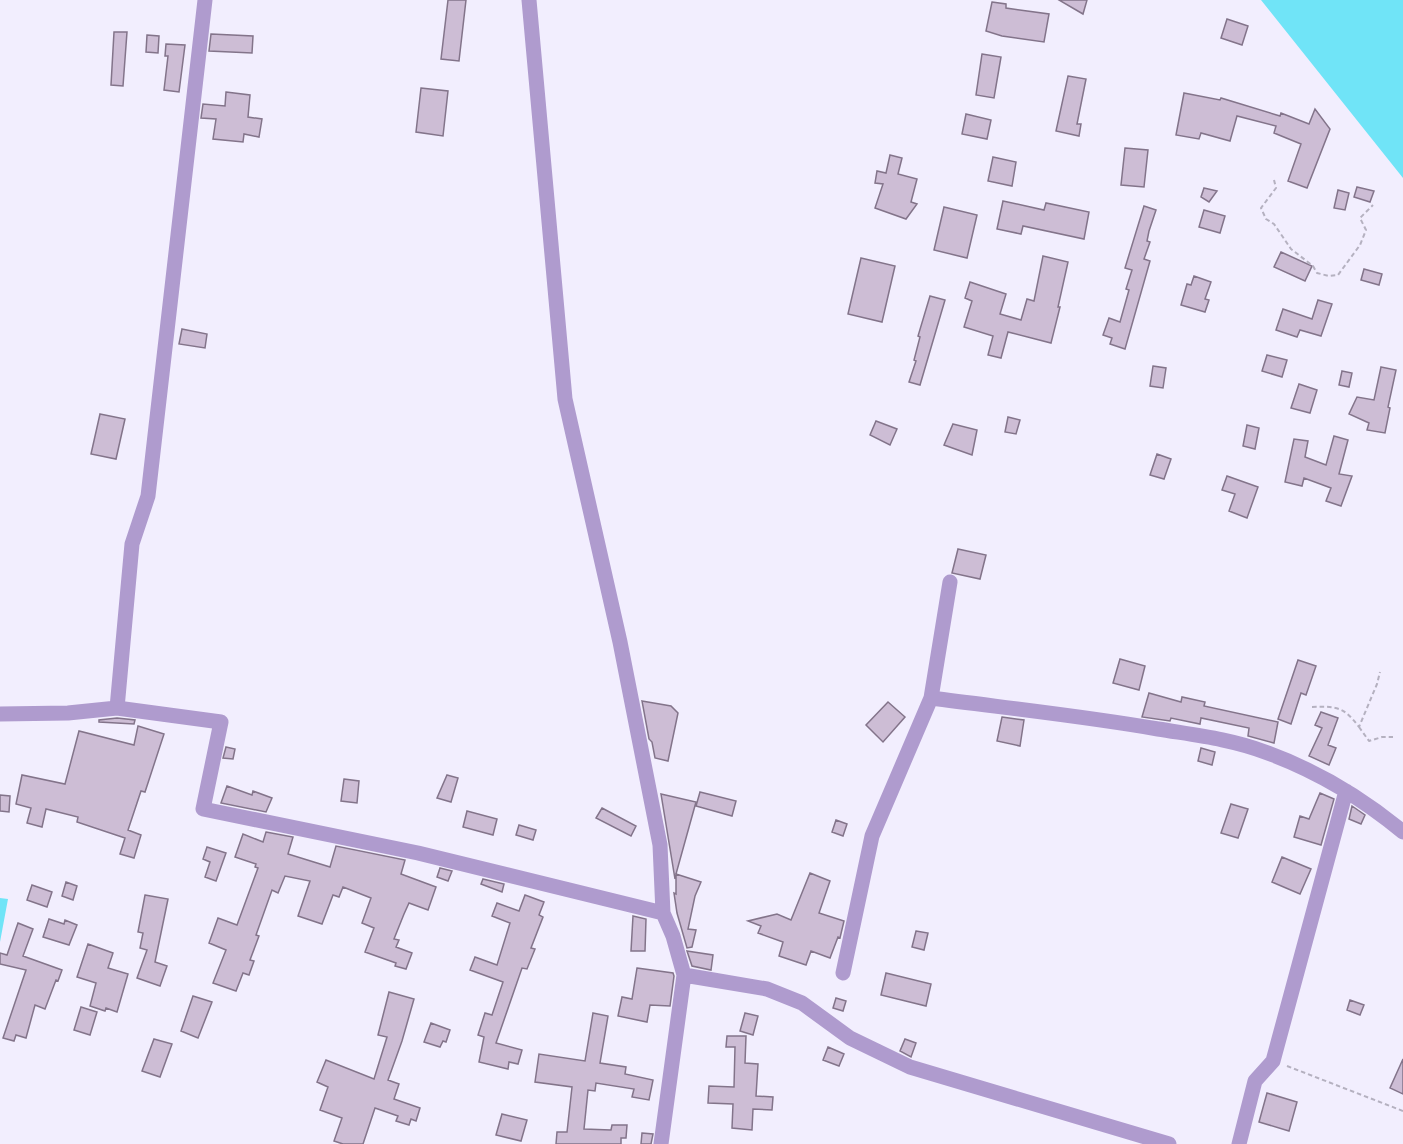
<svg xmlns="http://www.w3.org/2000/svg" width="1403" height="1144" font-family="Signika,sans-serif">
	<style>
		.water { fill: #70e4f7 }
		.building { fill: #cdbdd5; stroke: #83748a; stroke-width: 1.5 }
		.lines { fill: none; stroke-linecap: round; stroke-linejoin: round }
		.path { stroke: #b5b1c0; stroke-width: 2; stroke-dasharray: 4.5 3; stroke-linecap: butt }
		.minor { stroke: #af9bce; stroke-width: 15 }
	</style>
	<rect width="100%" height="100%" fill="#f2eefe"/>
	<path class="water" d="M1261 0H1403V178Z
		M0 898 8 899 0 942Z"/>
	<path class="building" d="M448 0H466L459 61 441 59Z
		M1059 0H1087L1083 14Z
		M992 2 1006 4V8L1049 14 1044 42 1002 36 986 31Z
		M1227 19 1248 26 1242 45 1221 38Z
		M114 32H127L123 86 111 85Z
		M211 34 253 36 252 53 209 51Z
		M147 35 159 36 158 53 146 52Z
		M166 44 185 45 179 92 164 90 168 56H165Z
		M982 54 1001 57 994 98 976 95Z
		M1068 76 1086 79 1077 124H1081L1079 136 1056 131Z
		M421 88 448 91 443 136 416 132Z
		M226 92 250 95 248 117 262 119 259 137 244 134 243 142 213 139 216 119 201 118 203 104 225 106Z
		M1184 93 1220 100 1221 98 1280 116 1281 113 1309 124 1315 109 1330 129 1307 188 1288 181 1301 144 1274 133 1276 126 1237 116 1230 141 1201 133 1199 139 1176 135Z
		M966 114 991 120 987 139 962 134Z
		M1125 148 1148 150 1144 187 1121 185Z
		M890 155 902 158 898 174 917 179 911 202 917 204 906 219 875 208 883 184 875 183 877 171 886 173Z
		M993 157 1016 162 1012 186 988 181Z
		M1357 187 1374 191 1370 202 1354 197Z
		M1204 188 1217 191 1209 202 1201 197Z
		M1338 190 1349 193 1345 210 1334 208Z
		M1003 201 1044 210 1046 203 1089 212 1084 239 1023 226 1021 234 997 229Z
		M1144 206 1156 210 1149 231 1147 241 1150 242 1144 259 1150 261 1125 349 1110 344 1112 338 1103 335 1109 318 1120 322 1129 290 1126 289 1132 270 1125 268Z
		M944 207 977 215 967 258 934 250Z
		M1204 210 1225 216 1220 233 1199 227Z
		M1281 252 1312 266 1305 281 1274 267Z
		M1043 256 1068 262 1058 307H1060L1051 343 1008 332 1001 358 988 355 993 336 964 327 972 301 965 298 970 282 1006 294 1000 314 1021 320 1027 299 1034 301Z
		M861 258 895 266 882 322 848 314Z
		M1364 269 1382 274 1379 285 1361 280Z
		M1194 276 1211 282 1205 299 1209 300 1205 312 1181 305 1187 284 1191 285Z
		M930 296 945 300 920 385 909 382 916 361 914 360 920 337 918 336Z
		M1318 300 1332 304 1321 336 1300 330 1297 337 1276 330 1283 309 1312 319Z
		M182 329 207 334 205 348 179 344Z
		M1267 355 1287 360 1282 377 1262 371Z
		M1153 366 1166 368 1163 388 1150 386Z
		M1381 367 1396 370 1388 407 1390 408 1385 433 1367 430 1369 423 1349 414 1357 397 1374 400Z
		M1342 371 1352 373 1349 387 1339 385Z
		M1299 384 1317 390 1310 413 1291 408Z
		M100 414 125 419 116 459 91 454Z
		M1008 417 1020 420 1016 434 1005 432Z
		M876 421 897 429 890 445 870 435Z
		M953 424 977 430 972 455 944 445Z
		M1247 425 1259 428 1255 449 1243 446Z
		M1334 436 1348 440 1339 474 1352 476 1341 506 1326 501 1331 488 1304 478 1302 486 1285 482 1294 439 1308 441 1305 457 1326 465Z
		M1157 454 1171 459 1164 479 1150 475Z
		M1227 476 1258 487 1247 518 1229 511 1235 494 1222 490Z
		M958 549 986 555 980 579 952 573Z
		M1120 659 1145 666 1139 690 1113 683Z
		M1298 660 1316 666 1306 695 1301 693 1291 724 1278 719Z
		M1149 693 1181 702 1182 697 1205 702 1204 706 1278 722 1274 743 1248 736 1249 728 1201 718 1200 724 1171 718 1170 721 1142 717Z
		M642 701 671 706 678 713 668 761 655 758 652 742 649 739Z
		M888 702 905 717 883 742 866 725Z
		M1321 712 1338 718 1328 745 1336 748 1329 765 1309 756 1322 728 1315 725Z
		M1002 717 1024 720 1020 746 997 741Z
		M117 718 135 720 134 724 99 722V720Z
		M138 726 164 734 145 792 141 791 128 830 141 835 134 858 120 854 125 838 77 822 78 817 46 809 42 827 27 823 31 808 16 804 22 775 65 784 79 731 134 745Z
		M226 747 235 749 233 759 223 758Z
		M1201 748 1215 752 1212 765 1198 761Z
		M447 775 458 778 451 802 437 798Z
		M344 779 359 781 357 803 341 801Z
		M227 786 252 795 253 791 272 798 266 812 221 803Z
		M700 792 736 801 732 816 696 806Z
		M1320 793 1334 799 1321 845 1294 837 1300 816 1309 819Z
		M661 794 696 802 676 874 701 882 695 896 688 929 696 930 692 947 687 948 677 913 674 893 676 894V874L675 879Z
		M0 795 10 796 9 812 0 811Z
		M1231 804 1248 809 1238 838 1221 833Z
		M1352 806 1365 815 1361 824 1349 819Z
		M602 808 636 826 631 836 596 818Z
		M467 811 497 819 493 835 463 827Z
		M836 820 847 824 843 836 832 832Z
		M519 825 536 830 533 840 516 835Z
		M266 832 293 837 288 854 330 867 336 846 405 860 401 874 436 887 428 910 409 903 404 914 394 939 399 940 396 947 412 953 406 969 395 966 396 963 365 952 374 928 362 923 371 898 343 887 339 897 333 895 322 924 298 916 310 881 285 876 278 893 272 890 256 935 259 936 250 960 254 961 249 975 243 973 236 991 213 983 226 950 209 943 218 918 237 925 258 868 255 867 256 864 235 857 243 834 263 842Z
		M207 847 226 853 216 881 205 877 210 862 203 859Z
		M1282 857 1311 869 1300 894 1272 882Z
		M440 868 452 871 448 881 437 877Z
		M810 873 830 881 819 913 844 921 840 938 838 937 830 958 811 951 806 965 779 956 783 942 758 933 761 926 748 921 777 914 791 920Z
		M483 879 504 884 502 892 481 884Z
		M66 882 77 886 73 900 62 896Z
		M32 885 52 892 47 907 27 900Z
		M145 895 168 899 155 962 167 966 160 986 137 978 147 950 140 948 143 933 138 932Z
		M525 895 544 902 539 915 543 917 531 948 535 949 527 969 522 968 496 1043 522 1050 518 1064 509 1062 508 1069 479 1062 484 1037 478 1035 485 1013 492 1015 503 982 470 970 475 957 497 965 510 923 492 916 497 903 519 911Z
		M633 916 646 919 645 951H631Z
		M49 919 64 924 65 920 77 925 69 945 43 937Z
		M18 923 33 929 23 956 62 970 58 981 56 980 45 1009 35 1005 26 1038 16 1035 14 1041 3 1038 26 970 0 964V953L7 955Z
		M916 931 928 933 924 950 912 947Z
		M88 944 113 953 108 968 128 974 117 1012 106 1008 105 1011 90 1006 96 983 77 977Z
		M687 951 713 955 711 970 692 966Z
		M637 968 673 973 674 976 670 1006 650 1005 647 1022 618 1016 622 997 632 999Z
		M886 973 931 984 926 1006 881 995Z
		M389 992 414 999 402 1041 388 1080 399 1084 394 1099 420 1108 416 1121 411 1119 409 1125 396 1121 398 1116 375 1108 363 1144H343L334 1141 342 1118 320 1110 328 1087 317 1082 326 1060 374 1079 387 1037 378 1035Z
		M193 996 212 1002 198 1038 181 1031Z
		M836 998 846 1001 843 1011 833 1008Z
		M1350 1000 1364 1005 1360 1015 1347 1010Z
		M81 1007 97 1012 90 1035 74 1030Z
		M593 1013 608 1016 600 1063 626 1067 625 1074 653 1080 649 1100 632 1097 634 1089 596 1083 595 1091 588 1090 584 1129 611 1130 612 1125H627L626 1138H621V1144H556L557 1132H567L572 1087 535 1082 539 1054 585 1061Z
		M745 1013 758 1016 753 1035 740 1031Z
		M431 1023 450 1030 446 1042 443 1041 440 1047 424 1042Z
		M727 1036H746L745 1063 758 1064 756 1096 773 1097 772 1110 753 1109 752 1130 732 1128 733 1104 708 1103 709 1086 734 1087 735 1047H726Z
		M154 1039 172 1044 160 1077 142 1071Z
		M905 1039 916 1043 911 1057 900 1051Z
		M828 1047 844 1054 839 1066 823 1060Z
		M1403 1059V1094L1390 1088Z
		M1267 1093 1297 1102 1289 1131 1259 1122Z
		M502 1114 527 1120 521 1141 496 1135Z
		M642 1133 653 1134 651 1144H641Z"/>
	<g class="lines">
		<path class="path" d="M1274 180 1276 188 1261 208 1266 219 1274 224 1291 249 1313 266 1317 273 1329 276 1338 275 1360 245 1366 230 1360 218 1373 205
			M1312 707C1337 706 1344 707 1359 727L1377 684 1380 672
			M1359 727 1369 741 1382 737H1393
			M1287 1066 1403 1111"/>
		<path class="minor" d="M205 0 148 496 132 544 117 708 221 722 203 809 418 853 663 913
			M529 0 565 399 620 642 660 845 663 913 673 936 684 975 661 1144
			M931 698C1007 708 1083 716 1158 729 1194 735 1231 739 1265 752 1315 770 1362 798 1403 832
			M0 714 68 713 117 708
			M843 973 872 836 931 698 950 582
			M684 975 767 989 802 1003 850 1038 910 1067 1169 1144
			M1239 1144 1255 1081 1273 1061 1346 791"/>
	</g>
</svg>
